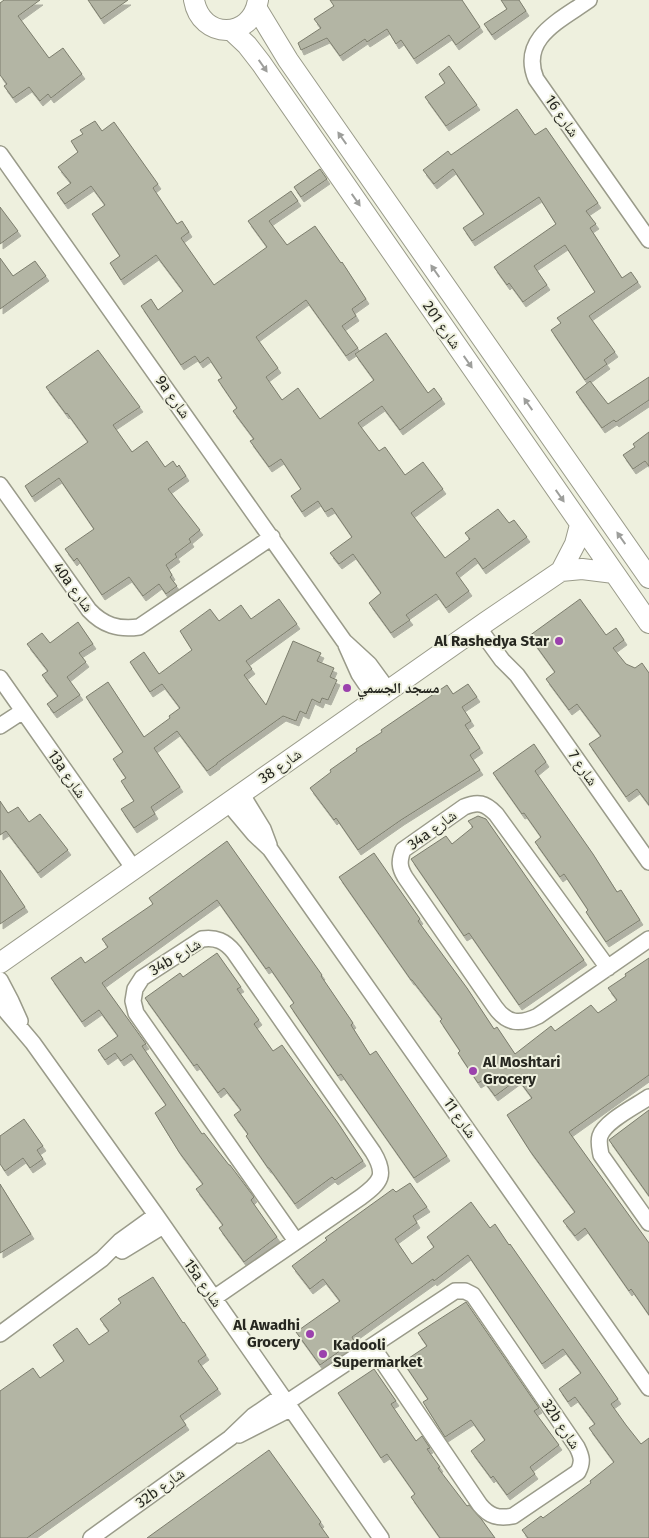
<svg xmlns="http://www.w3.org/2000/svg" width="649" height="1538" font-family="'Fira Sans','Noto Naskh Arabic',sans-serif">
	<style>
		.building { fill: #b3b5a4; stroke: #7c7d6d; filter: url(#shadow) }
		.lines { fill: none; stroke-linecap: round; stroke-linejoin: round }
		.minor-casing { stroke: #9a9b8a; stroke-width: 18 }
		.tertiary-casing { stroke: #9a9b8a; stroke-width: 22 }
		.minor { stroke: #fff; stroke-width: 15 }
		.tertiary { stroke: #fff; stroke-width: 20 }
		.oneway { fill: #9d9e9b }
		.poi-dot { fill: #9b41ad; stroke: #eef0de; stroke-width: 2 }
		.labels { text-anchor: middle; stroke-width: 4; stroke-linejoin: round; paint-order: stroke }
		.street-label { font-size: 15px; fill: #262720; stroke: #eef0de }
		.poi-label { font-size: 15px; font-weight: bold; fill: #262720; stroke: #eef0de; text-anchor: start }
	</style>
	<defs>
		<filter id="shadow"><feDropShadow dx="3" dy="5" stdDeviation="0" flood-color="#0004"/></filter>
	</defs>
	<rect width="100%" height="100%" fill="#eef0de"/>
	<path class="building" d="M4 0H40L18 16 49 58 63 48 82 74 51 98 48 94 40 101 29 87 13 98 4 86 7 84 0 75V3Z
		M88 0H128L101 19Z
		M330 0H462L480 27 456 45 449 35 414 59 401 40 396 44 387 29 367 42 365 39 340 56 327 38 301 50 298 43 321 28 314 19 334 6Z
		M501 0H519L526 11 492 35 484 24 507 9Z
		M449 66 477 105 446 126 425 97 445 83 439 74Z
		M517 109 535 135 546 128 598 203 586 211 596 224 590 228 622 278 631 272 638 282 589 316 615 352 604 360 607 364 585 380 551 330 561 323 557 318 595 292 565 245 534 266 547 285 523 302 509 283 507 285 494 267 556 224 539 197 472 241 463 228 484 214 453 169 434 184 423 170 448 151 451 155Z
		M95 121 102 131 114 122 158 184 153 188 177 224 182 221 189 232 181 238 214 285 267 247 248 221 291 191 298 201 269 221 287 245 315 226 341 263 342 262 366 299 352 309 356 316 342 326 358 348 346 356 306 300 256 337 278 368 266 377 282 400 298 388 320 419 374 380 355 354 386 333 428 393 434 388 442 399 400 430 382 406 358 423 379 451 385 447 405 475 423 462 443 489 411 513 445 558 470 539 465 533 498 509 509 523 514 520 527 537 483 569 475 558 456 573 469 591 446 608 436 594 406 615 410 620 391 633 369 603 381 593 353 554 339 564 330 553 352 537 332 508 325 512 318 501 302 512 291 496 301 489 281 459 269 467 250 441 254 439 233 411 237 408 218 380 222 378 208 357 200 363 195 356 181 365 141 306 151 299 158 310 183 291 156 255 121 280 110 263 120 256 92 214 105 205 91 186 65 204 57 193 71 183 58 167 78 152 71 141 83 134 80 130Z
		M320 169 327 179 301 197 294 187Z
		M0 207 18 231 0 244Z
		M0 258 13 276 35 261 46 276 0 309Z
		M98 350 140 407 113 425 132 452 147 441 165 467 173 461 177 467 179 465 186 476 168 489 200 530 189 539 191 542 175 554 177 557 166 565 172 575 170 577 177 586 166 594 159 584 143 596 129 577 102 595 77 558 74 561 65 549 94 529 59 478 32 497 25 486 88 442 67 413 66 414 46 387Z
		M649 377V400L616 422 614 420 602 428 576 392 590 381 608 404Z
		M649 432V466L645 461 633 469 623 455 635 447 633 444Z
		M279 599 297 624 246 661 252 669 244 675 266 705 293 641 321 653 317 661 334 668 330 677 337 680 328 700 322 698 320 703 312 699 306 714 300 711 296 721 283 716 217 763V764L207 771 177 731 154 748 180 787 151 807 155 814 134 828 121 809 134 801 121 781 126 778 113 759 123 752 86 697 108 682 144 737 170 718 169 716 180 708 162 684 150 692 130 662 144 652 159 674 192 650 180 631 210 609 219 621 241 605 251 619Z
		M580 599 606 635 616 628 624 640 613 648 626 664 635 668 642 663 649 673V805L637 789 626 797 589 744 601 736 577 704 569 710 546 679 555 672 529 636Z
		M78 622 93 644 79 653 86 662 67 677 80 695 54 713 47 704 58 696 42 675 48 671 27 644 42 633 50 643Z
		M468 684 477 697 462 707 471 721 465 725 480 748 470 755 480 770 401 820 358 850 336 818 334 820 310 788 331 772 330 770 357 751 356 749 382 732 381 730 447 685 453 694Z
		M534 744 546 762 535 771 593 854 617 892 621 890 640 920 606 942 586 912 588 910 564 874 560 877 535 842 541 837 524 813 522 814 493 773Z
		M0 801 8 813 18 807 29 822 40 814 68 850 38 873 6 831 0 835Z
		M478 816 486 819 584 960 519 1005 469 933 464 936 411 859 446 836 452 844 473 827 468 821Z
		M227 841 322 975 321 976 353 1023 351 1025 370 1055 376 1051 447 1156 414 1178 341 1074 338 1076 290 1006 294 1003 269 967 266 969 217 900 102 983 146 1044 142 1046 202 1134 204 1133 229 1165H230L254 1197 251 1200 277 1237 244 1262 219 1228 223 1225 196 1189 203 1184 179 1152 155 1113 166 1105 131 1054 121 1061 115 1053 105 1060 98 1050 118 1036 99 1010 82 1022 51 978 81 957 85 963 108 947 102 939 153 904 149 898Z
		M374 853 420 919 418 921 467 988 494 1029 497 1027 515 1054 551 1026 555 1031 591 1005 598 1013 617 1000 608 988 626 976 625 974 649 958V1075L569 1132 649 1243V1315L631 1289 629 1291 585 1228 575 1236 563 1221 575 1212 530 1151 507 1115 532 1098 518 1079 495 1096 483 1080 478 1083 458 1053 460 1051 440 1021 442 1019 412 980H411L339 877Z
		M0 870 25 907 0 924Z
		M217 953 241 987 237 989 259 1020 254 1024 273 1051 282 1045 338 1123 363 1161 335 1180 332 1177 295 1204 269 1168H268L246 1136 248 1134 234 1115 241 1110 224 1088 218 1093 197 1064 194 1066 145 998 180 973 183 977Z
		M649 1110V1196L609 1140Z
		M24 1119 43 1146 37 1150 43 1159 30 1168 23 1158 5 1171 0 1164V1136Z
		M410 1183 427 1207 413 1216 417 1223 395 1239 412 1264 434 1247 427 1237 471 1202 490 1228 495 1224 509 1245 510 1244 618 1399 611 1404 626 1425 641 1444 649 1438V1538H528L522 1530 541 1516 543 1518 591 1483 590 1481 614 1462 589 1428 595 1424 575 1397 568 1402 559 1389 581 1373 563 1349 542 1364 468 1255 434 1281 433 1279 352 1337 354 1341 320 1365 296 1332 340 1301 323 1279 310 1289 292 1266 327 1240 325 1238 393 1189 396 1192Z
		M0 1184 31 1234 0 1253Z
		M153 1277 183 1323 184 1322 206 1355 198 1361 218 1389 180 1416 186 1425 27 1538H0V1391L33 1368 40 1378 64 1361 53 1345 77 1328 89 1345 109 1331 100 1319 121 1303 118 1299Z
		M466 1302 539 1408 534 1411 559 1445 530 1467 535 1474 507 1495 493 1476 491 1478 471 1451 485 1440 471 1420 445 1437 423 1402 428 1399 403 1362 427 1346 418 1333Z
		M374 1369 396 1401 391 1404 416 1441 422 1436 430 1448 427 1449 440 1467 438 1468 467 1506 469 1505 482 1520 495 1538H440L411 1497 415 1494 387 1454 381 1458 338 1393Z
		M269 1450 321 1522 319 1524 329 1538H147Z"/>
	<g class="lines">
		<defs>
			<path id="minor" d="M589 0C561 20 519 38 536 79L649 240
				M0 154 344 641 369 664 388 690
				M0 485 89 610C103 625 118 630 139 627L272 537
				M478 627 502 660 517 675 552 724 649 862
				M346 645 359 674 376 699
				M0 678 134 869
				M0 726 23 711
				M241 793 263 829 269 845
				M228 803 254 834 270 849 649 1388
				M608 968 496 814C485 803 478 801 464 807L403 850C399 861 399 867 405 877L495 1007C507 1024 520 1025 538 1016L649 939
				M0 980 11 1001 20 1021
				M0 1004 33 1043 156 1215 381 1538
				M649 1097C636 1106 605 1121 600 1136 598 1142 600 1149 601 1155L649 1223
				M122 1251 163 1226
				M214 1298 361 1197C381 1182 387 1175 373 1152L234 952C225 941 216 937 202 939L142 978 135 989 133 1001 136 1013 296 1241
				M0 1334 102 1259 120 1241 156 1215
				M286 1403 372 1346 480 1505C489 1516 498 1519 513 1516L578 1472C583 1462 582 1457 577 1447L473 1295 465 1291H455L372 1346
				M239 1435 290 1409
				M91 1538 230 1438 253 1416 282 1396"/>
			<path id="tertiary" d="M194 0C201 40 252 40 258 0
				M257 9 288 60 649 578
				M231 30 247 45 261 63 649 623
				M561 571 582 569 614 573
				M0 963 486 622 561 571 575 544 580 525"/>
		</defs>
		<use href="#minor" class="minor-casing"/>
		<use href="#tertiary" class="tertiary-casing"/>
		<use href="#minor" class="minor"/>
		<use href="#tertiary" class="tertiary"/>
	</g>
	<defs><path id="oneway-solid" d="M-6-.8H1V-3.2L6.5 0L1 3.2V.8H-6Z" transform="scale(1.25)"/></defs>
	<g class="oneway">
		<use href="#oneway-solid" transform="translate(263 66) rotate(55)"/>
		<use href="#oneway-solid" transform="translate(342 138) rotate(-125)"/>
		<use href="#oneway-solid" transform="translate(356 200) rotate(55)"/>
		<use href="#oneway-solid" transform="translate(435 271) rotate(-125)"/>
		<use href="#oneway-solid" transform="translate(468 362) rotate(55)"/>
		<use href="#oneway-solid" transform="translate(528 404) rotate(-125)"/>
		<use href="#oneway-solid" transform="translate(560 496) rotate(55)"/>
		<use href="#oneway-solid" transform="translate(621 538) rotate(-125)"/>
	</g>
	<g class="poi-dot">
		<circle cx="559" cy="641" r="5"/>
		<circle cx="347" cy="688" r="5"/>
		<circle cx="473" cy="1071" r="5"/>
		<circle cx="310" cy="1334" r="5"/>
		<circle cx="323" cy="1354" r="5"/>
	</g>
	<g class="labels">
		<g class="street-label">
			<text transform="translate(562 116) rotate(55)" y="5">شارع 16</text>
			<text transform="translate(442 325) rotate(55)" y="5">شارع 201</text>
			<text transform="translate(173 397) rotate(55)" y="5">9a شارع</text>
			<text transform="translate(73 587) rotate(54)" y="5">40a شارع</text>
			<text transform="translate(280 766) rotate(-35)" y="5">شارع 38</text>
			<text transform="translate(583 768) rotate(55)" y="5">شارع 7</text>
			<text transform="translate(67 774) rotate(55)" y="5">13a شارع</text>
			<text transform="translate(432 830) rotate(-36)" y="5">34a شارع</text>
			<text transform="translate(175 957) rotate(-31)" y="5">34b شارع</text>
			<text transform="translate(460 1118) rotate(55)" y="5">شارع 11</text>
			<text transform="translate(203 1283) rotate(55)" y="5">15a شارع</text>
			<text transform="translate(561 1424) rotate(56)" y="5">32b شارع</text>
			<text transform="translate(160 1488) rotate(-36)" y="5">32b شارع</text>
		</g>
		<g class="poi-label">
			<text x="549" y="646" text-anchor="end">Al Rashedya Star</text>
			<text x="357" y="693">مسجد الجسمي</text>
			<text x="483" y="1067">Al Moshtari<tspan x="483" dy="17">Grocery</tspan></text>
			<text x="300" y="1330" text-anchor="end">Al Awadhi<tspan x="300" dy="17">Grocery</tspan></text>
			<text x="333" y="1350">Kadooli<tspan x="333" dy="17">Supermarket</tspan></text>
		</g>
	</g>
</svg>
